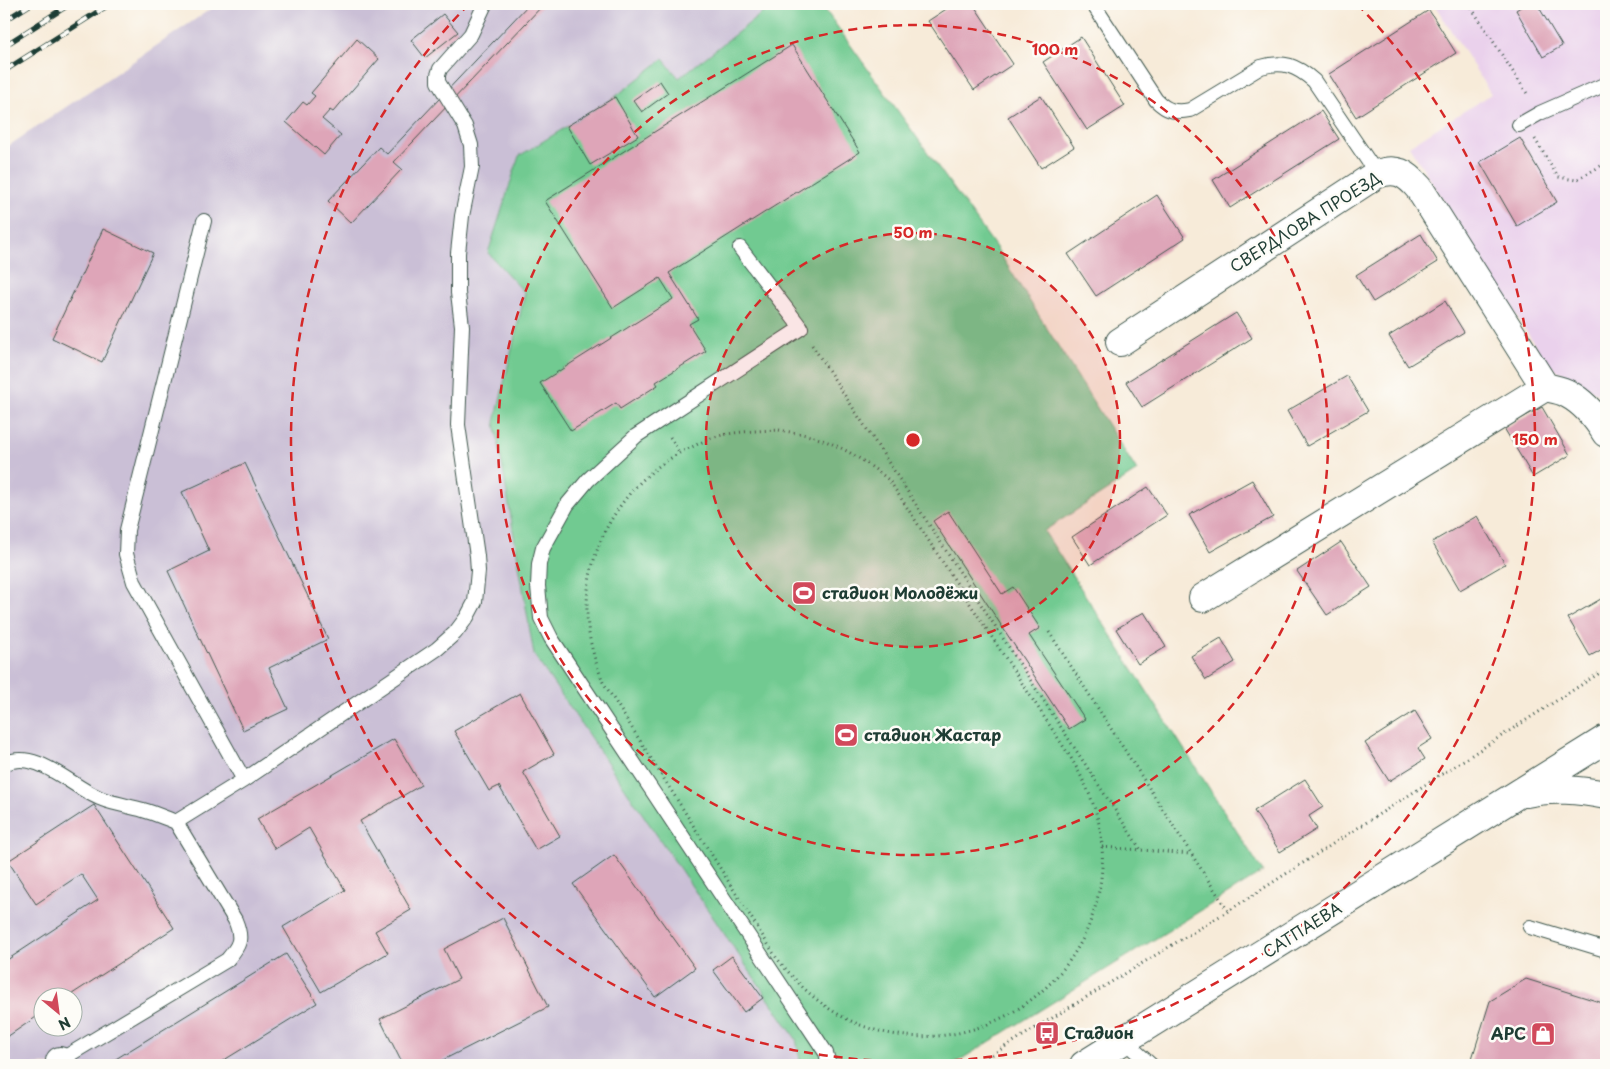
<svg xmlns="http://www.w3.org/2000/svg" width="1610" height="1069" font-family="'Playpen Sans',sans-serif">
	<style>
		.built { fill: #ead1ec }
		.industrial { fill: #cabfd6; fill-rule: evenodd }
		.green { fill: #71ca91; stroke: #488462 }
		.building { fill: #dea5b8 }
		.lines { fill: none; stroke-linecap: round; stroke-linejoin: round }
		.service-casing { stroke: #3f574d; stroke-width: 16 }
		.minor-casing { stroke: #3f574d; stroke-width: 30 }
		.tertiary-casing { stroke: #3f574d; stroke-width: 30 }
		.path { stroke: #3f574d; stroke-width: 3; stroke-dasharray: 1 4; stroke-linecap: butt }
		.service { stroke: #fff; stroke-width: 14 }
		.minor { stroke: #fff; stroke-width: 28 }
		.tertiary { stroke: #fff; stroke-width: 28 }
		.rail-casing { stroke: #1f3d34; stroke-width: 5.5 }
		.rail { stroke: #fdfcf7; stroke-width: 4; stroke-dasharray: 11; stroke-linecap: butt }
		.ring { fill: none; stroke: #d62828; stroke-width: 2.5; stroke-dasharray: 9 6 }
		.labels { text-anchor: middle; stroke-width: 5; stroke-linejoin: round; paint-order: stroke }
		.street-label { font-size: 16px; fill: #1f3d34; stroke: #fdfcf7 }
		.poi-label { font-size: 16px; font-weight: bold; fill: #1f3d34; stroke: #fdfcf7; text-anchor: start }
		.centre { fill: #d62828; stroke: #fdfcf7; stroke-width: 2.5 }
		.ring-label { font-size: 15px; text-anchor: middle; font-weight: bold; fill: #d62828; stroke: #fdfcf7; stroke-width: 5; stroke-linejoin: round; paint-order: stroke }
	</style>
	<rect width="100%" height="100%" fill="#fdfcf7"/>
	<filter id="ink" filterUnits="userSpaceOnUse"><feTurbulence type="fractalNoise" baseFrequency=".02" numOctaves="2"/><feDisplacementMap in="SourceGraphic" scale="10" xChannelSelector="R" yChannelSelector="G"/><feConvolveMatrix kernelMatrix="1 2 1 2 8 2 1 2 1" color-interpolation-filters="sRGB"/></filter>
	<filter id="wash" filterUnits="userSpaceOnUse"><feTurbulence type="fractalNoise" baseFrequency=".0096" numOctaves="4" result="noise"/><feDisplacementMap in="SourceGraphic" scale="20" xChannelSelector="R" yChannelSelector="G"/><feGaussianBlur stdDeviation="1.12" result="paint"/><feColorMatrix in="noise" values="0 0 0 0 0 0 0 0 0 0 0 0 0 0 0 0 0 1.4 0 .05"/><feComposite in="paint" operator="in"/></filter>
	<g filter="url(#wash)">
		<rect width="100%" height="100%" fill="#f7ebd9"/>
		<path class="built" d="M1434 4H1606V407L1598 394 1547 364 1409 146 1491 94Z"/>
		<path class="industrial" d="M218 4H774L679 78 663 60 615 97 519 156 488 253 525 293 495 422 796 1040 801 1065H4V149ZM42 996H72V1026H42Z"/>
		<path class="green" d="M774 4H821L995 246 1137 471 1044 531 1263 872 952 1065H801L796 1039 534 655 495 422 525 293 488 253 519 156 615 97 663 59 679 78Z"/>
		<g id="blocks">
			<path class="building" d="M529 4H544L394 162 402 169 351 223 328 201 379 147 387 154Z
				M954 4H973L1013 64 974 90 928 21Z
				M1525 4H1537L1562 46 1543 57 1516 10Z
				M1429 10 1456 53 1356 117 1329 74Z
				M443 14 458 32 425 58 411 40Z
				M1081 37 1125 106 1087 130 1043 62Z
				M357 39 379 59 333 112 330 110 322 119 341 135 324 155 286 122 303 102 307 105 315 96 311 93Z
				M792 45 860 152 669 273 698 319 689 324 706 351 656 382 658 385 620 409 616 403 571 431 540 383 673 299 660 278 613 308 545 201Z
				M660 81 668 93 642 112 633 100Z
				M1041 96 1074 147 1041 168 1008 117Z
				M615 97 638 136 590 165 567 126Z
				M1321 111 1339 139 1230 208 1213 180Z
				M1520 138 1557 202 1517 226 1480 162Z
				M1157 195 1185 238 1096 296 1068 254Z
				M103 229 153 253 102 362 52 338Z
				M1421 234 1438 262 1373 302 1356 275Z
				M1445 301 1464 332 1408 366 1389 336Z
				M1236 313 1252 338 1142 407 1126 382Z
				M1347 376 1368 411 1307 446 1287 411Z
				M1542 407 1570 455 1533 477 1504 428Z
				M245 463 328 639 269 668 288 709 243 730 168 571 209 551 182 492Z
				M1252 480 1273 517 1210 552 1189 515Z
				M1148 487 1167 515 1090 565 1072 537Z
				M948 511 1002 594 1013 587 1040 628 1029 635 1085 719 1069 729 933 521Z
				M1477 516 1505 564 1460 590 1432 542Z
				M1341 542 1371 587 1327 615 1297 571Z
				M1606 596V647L1590 656 1568 618Z
				M1144 612 1166 647 1138 664 1116 629Z
				M1221 638 1235 662 1206 680 1191 656Z
				M520 693 554 754 523 772 560 836 536 850 499 786 489 791 454 731Z
				M1415 711 1432 739 1418 748 1425 759 1389 781 1365 743Z
				M394 739 421 785 360 821 411 910 375 931 388 953 321 992 283 927 345 890 309 828 275 849 257 819Z
				M1305 779 1323 807 1309 816 1317 829 1280 852 1254 811Z
				M94 805 174 928 69 996H42V1013L4 1039V962L98 900 81 874 36 904 8 861Z
				M614 855 695 968 655 997 573 884Z
				M503 918 548 1007 433 1065H403L380 1019 459 979 444 949Z
				M286 954 317 1003 216 1065H106Z
				M732 956 763 998 744 1012 713 970Z
				M1526 979 1606 1004V1065H1470L1490 1001Z"/>
		</g>
	</g>
	<g filter="url(#ink)">
		<use href="#blocks" fill-opacity="0" stroke="#3f574d" stroke-width="1"/>
		<g class="lines">
			<defs>
				<path id="service" d="M1093 4 1156 100C1167 111 1175 113 1190 110L1261 67C1283 60 1297 66 1314 81L1377 174
					M1519 125 1540 113 1606 84
					M204 221 127 530 126 554 134 582 244 780
					M740 248 801 328 636 436 588 480 567 505 543 548 539 564 538 586 541 618 551 638 826 1053 829 1065
					M4 764C37 747 73 789 102 799 115 804 129 806 143 810 154 813 165 818 176 822
					M1530 927 1606 950
					M1124 1041 1151 1065
					M57 1062 227 960C240 945 243 939 235 920L176 822 244 780 437 649 455 633 467 617 475 602 478 571 477 556 458 425 462 326 458 293V253L462 216 472 167 471 145 465 126 438 82V75L440 69 471 34 485 4"/>
				<path id="minor" d="M1120 342 1377 174C1396 167 1406 173 1419 188L1545 387C1553 389 1562 390 1568 394 1585 403 1596 417 1606 433
					M1203 598 1545 387
					M60 1061 63 1065"/>
				<path id="tertiary" d="M1526 793C1553 787 1579 790 1606 795
					M1084 1065 1606 739"/>
			</defs>
			<use href="#service" class="service-casing"/>
			<use href="#minor" class="minor-casing"/>
			<use href="#tertiary" class="tertiary-casing"/>
			<path class="path" d="M1469 4 1528 95
				M1535 139 1558 177 1576 180 1606 163
				M812 345 1141 850
				M779 430C789 432 800 433 810 436 840 444 865 461 889 480L1071 758C1082 777 1091 795 1097 816 1106 848 1103 883 1093 914 1060 1015 939 1068 843 1017 815 1002 795 981 776 957L603 682C593 656 586 631 587 604 589 536 631 473 694 446 700 443 707 439 715 437 736 431 757 431 779 430Z
				M670 437 679 452
				M1049 632 1228 911
				M1102 847 1191 854
				M975 1065 1228 911 1606 669"/>
			<use href="#service" class="service"/>
			<use href="#minor" class="minor"/>
			<use href="#tertiary" class="tertiary"/>
			<defs>
				<path id="rail" d="M4 21 31 4
					M4 46 70 4
					M4 71 110 4"/>
			</defs>
			<use href="#rail" class="rail-casing"/>
			<use href="#rail" class="rail"/>
		</g>
	</g>
	<circle cx="913" cy="440" r="207" fill="#d62828" fill-opacity=".12"/>
	<g class="ring">
		<circle cx="913" cy="440" r="207"/>
		<circle cx="913" cy="440" r="415"/>
		<path d="M1357 4A622 622 0 1 1 469 4"/>
	</g>
	<defs>
		<symbol id="stadium-square" viewBox="-11 -11 22 22"><rect x="-9" y="-9" width="18" height="18" rx="4" fill="#d1495b" stroke="#fdfcf7"/><path d="M0-5a6.5 5 0 1 0 0 10a6.5 5 0 1 0 0-10ZM-3.5-1.8h7v3.6h-7Z" fill="#fff"/></symbol>
		<symbol id="bus-square" viewBox="-11 -11 22 22"><rect x="-9" y="-9" width="18" height="18" rx="4" fill="#d1495b" stroke="#fdfcf7"/><path d="M-5-6H5V4H4V6H2V4H-2V6H-4V4H-5ZM-3.5-4V0h7V-4ZM-3.5 1.2v1.5H-2V1.2ZM2 1.2v1.5H3.5V1.2Z" fill="#fff"/></symbol>
		<symbol id="shop-square" viewBox="-11 -11 22 22"><rect x="-9" y="-9" width="18" height="18" rx="4" fill="#d1495b" stroke="#fdfcf7"/><path d="M-5-2.5h2.3a2.7 3.5 0 0 1 5.4 0H5L5.5 6h-11ZM-1.5-2.5h3a1.5 2.3 0 0 0-3 0Z" fill="#fff"/></symbol>
	</defs>
	<g fill-rule="evenodd">
		<use href="#stadium-square" x="790" y="579" width="28" height="28"/>
		<use href="#stadium-square" x="832" y="721" width="28" height="28"/>
		<use href="#bus-square" x="1033" y="1019" width="28" height="28"/>
		<use href="#shop-square" x="1529" y="1020" width="28" height="28"/>
	</g>
	<g class="labels">
		<g class="street-label">
			<text transform="translate(1305 222) rotate(-32)" y="6">СВЕРДЛОВА ПРОЕЗД</text>
			<text transform="translate(1302 930) rotate(-32)" y="6">САТПАЕВА</text>
		</g>
		<g class="poi-label">
			<text x="822" y="599">стадион Молодёжи</text>
			<text x="864" y="741">стадион Жастар</text>
			<text x="1064" y="1039">Стадион</text>
			<text x="1526" y="1040" text-anchor="end">АРС</text>
		</g>
	</g>
	<circle cx="913" cy="440" r="8" class="centre"/>
	<g class="ring-label">
		<text x="1055" y="55">100 m</text>
		<text x="913" y="238">50 m</text>
		<text x="1535" y="445">150 m</text>
	</g>
	<rect width="1610" height="1069" fill="none" stroke="#fdfcf7" stroke-width="20"/>
	<g transform="translate(58 1012) rotate(151)"><circle r="24" fill="#fdfcf7" stroke="#a4b0a9"/>
	<path d="M0-4L9 19L0 12L-9 19Z" fill="#d1495b"/>
	<text y="-8" font-size="14" font-weight="bold" text-anchor="middle" fill="#1f3d34">N</text>
	</g>
</svg>
